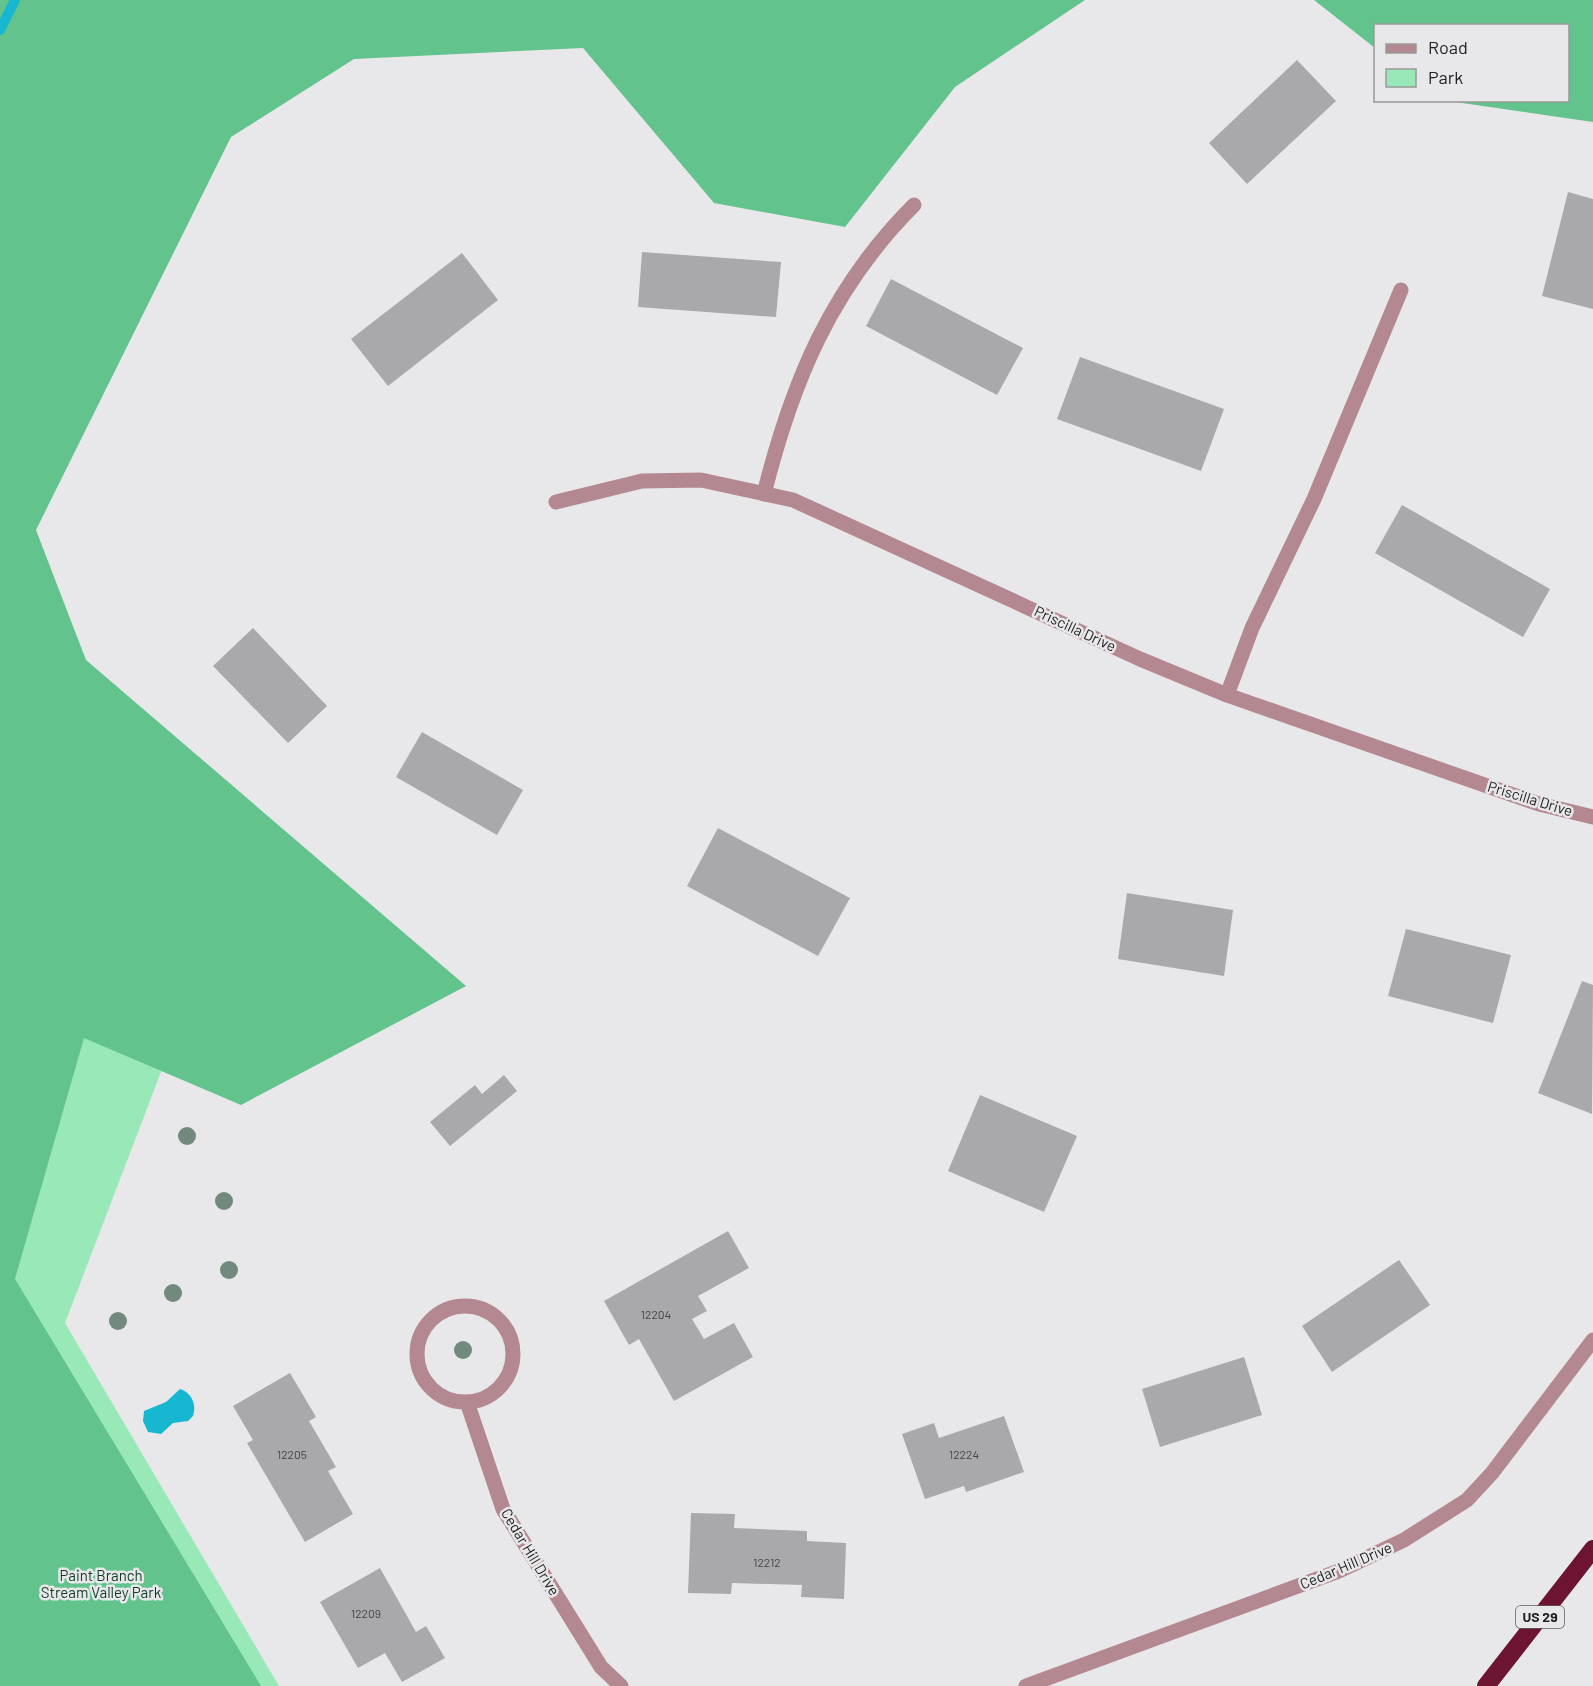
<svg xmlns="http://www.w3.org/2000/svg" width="1593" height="1686" font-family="Barlow,sans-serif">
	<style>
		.green { fill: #99e9b8 }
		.forest { fill: #63c38c }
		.water { fill: #17b7d2 }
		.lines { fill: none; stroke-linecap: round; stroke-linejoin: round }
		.stream { stroke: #17b7d2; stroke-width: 10 }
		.building { fill: #a9a9ab }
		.lane { stroke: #b48890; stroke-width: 15 }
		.street { stroke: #b48890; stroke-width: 15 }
		.highway { stroke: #6c1432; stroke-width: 18 }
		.tree { fill: #72897e }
		.labels { text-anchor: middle; stroke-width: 5; stroke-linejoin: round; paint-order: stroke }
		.number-label { font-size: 12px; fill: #444445 }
		.shield { fill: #e8e8eb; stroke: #5d5d5f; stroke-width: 1.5 }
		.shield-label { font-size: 14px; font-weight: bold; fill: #222223 }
		.street-label { font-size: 15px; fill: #222223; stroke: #e8e8eb }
		.park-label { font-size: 15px; fill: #113b25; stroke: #e8e8eb }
	</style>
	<rect width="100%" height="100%" fill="#e8e8eb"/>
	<path class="green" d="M0 998 171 1046 65 1323 279 1686H0Z"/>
	<path class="forest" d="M0 0H1085L955 87 845 227 714 203 583 48 354 59 231 137 36 530 86 660 466 986 241 1105 84 1038 15 1279 261 1686H0Z
		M1314 0H1593V122L1448 101 1568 100V26H1376L1375 48Z"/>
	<path class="water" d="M180 1389C192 1393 197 1405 193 1416L188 1421 173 1423 161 1434 148 1432 143 1421 144 1411 166 1402Z"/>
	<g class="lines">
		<path class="stream" d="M0 30 15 0"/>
	</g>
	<path class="building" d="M1297 60 1336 101 1247 184 1209 143Z
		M1568 192 1593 199V309L1542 296Z
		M642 252 781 262 776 317 638 307Z
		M462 253 498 300 388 386 351 339Z
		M891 279 1023 348 997 395 866 326Z
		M1080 357 1224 409 1201 471 1057 419Z
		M1402 505 1550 589 1523 637 1375 553Z
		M253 628 327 706 288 743 213 666Z
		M422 732 523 790 497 835 396 777Z
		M718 828 850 898 818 956 687 886Z
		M1127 893 1233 910 1224 976 1118 959Z
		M1406 929 1511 955 1493 1023 1388 996Z
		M1582 981 1593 985 1592 1114 1538 1093Z
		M504 1075 517 1091 450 1146 430 1122 475 1085 482 1094Z
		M980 1095 1077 1136 1044 1212 948 1171Z
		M728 1231 749 1268 698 1296 707 1311 692 1319 704 1339 734 1323 753 1357 674 1401 639 1339 629 1345 604 1301Z
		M1399 1260 1430 1305 1332 1372 1302 1326Z
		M1244 1357 1262 1415 1160 1447 1142 1389Z
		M290 1373 316 1417 309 1421 336 1467 328 1471 353 1514 305 1542 247 1443 253 1440 233 1406Z
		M1004 1416 1024 1472 966 1492 964 1486 925 1499 902 1434 934 1423 939 1438Z
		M691 1513 735 1514 734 1528 807 1531V1541L846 1543 844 1599 801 1597 802 1585 732 1583 731 1594 688 1593Z
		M380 1568 416 1632 426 1626 445 1658 402 1682 385 1653 358 1668 320 1602Z"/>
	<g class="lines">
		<path class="lane" d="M764 494C792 382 831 288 914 205
			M1227 695 1252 628 1314 499 1401 290"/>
		<path class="street" d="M556 502 642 481 701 480 793 500 1140 659 1227 695 1539 804 1593 817
			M417 1354a48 48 0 1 1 96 0a48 48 0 1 1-96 0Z
			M467 1402 503 1509 601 1667 621 1686
			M1026 1686 1339 1571 1404 1540 1467 1500 1492 1473 1593 1340"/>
		<path class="highway" d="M1486 1686 1593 1549"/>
	</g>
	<g class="tree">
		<circle cx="187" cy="1136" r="9"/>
		<circle cx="224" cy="1201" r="9"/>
		<circle cx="229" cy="1270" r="9"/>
		<circle cx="173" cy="1293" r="9"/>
		<circle cx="118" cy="1321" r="9"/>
		<circle cx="463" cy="1350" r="9"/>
	</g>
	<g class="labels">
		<g class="number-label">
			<text x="656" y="1319">12204</text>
			<text x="292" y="1459">12205</text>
			<text x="964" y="1459">12224</text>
			<text x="767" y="1567">12212</text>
			<text x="366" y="1618">12209</text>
		</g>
		<rect class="shield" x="1516" y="1606" width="48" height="22" rx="4.5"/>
		<g class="shield-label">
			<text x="1540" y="1622">US 29</text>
		</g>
		<g class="street-label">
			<text transform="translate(1075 629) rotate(25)" y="5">Priscilla Drive</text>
			<text transform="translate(1530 799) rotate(17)" y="5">Priscilla Drive</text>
			<text transform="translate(530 1552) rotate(59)" y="5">Cedar Hill Drive</text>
			<text transform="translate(1346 1566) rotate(-23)" y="5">Cedar Hill Drive</text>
		</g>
		<g class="park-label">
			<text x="101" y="1581">Paint Branch<tspan x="101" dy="17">Stream Valley Park</tspan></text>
		</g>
	</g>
	<rect x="1374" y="24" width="195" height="78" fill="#e8e8eb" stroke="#99999b" stroke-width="1.5"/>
	<rect x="1386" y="44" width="30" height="9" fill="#b48890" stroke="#99999b" stroke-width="1.5"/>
	<text x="1428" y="54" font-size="18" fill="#222223">Road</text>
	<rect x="1386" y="69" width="30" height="18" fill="#99e9b8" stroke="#99999b" stroke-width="1.5"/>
	<text x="1428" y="84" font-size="18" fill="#222223">Park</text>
</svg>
